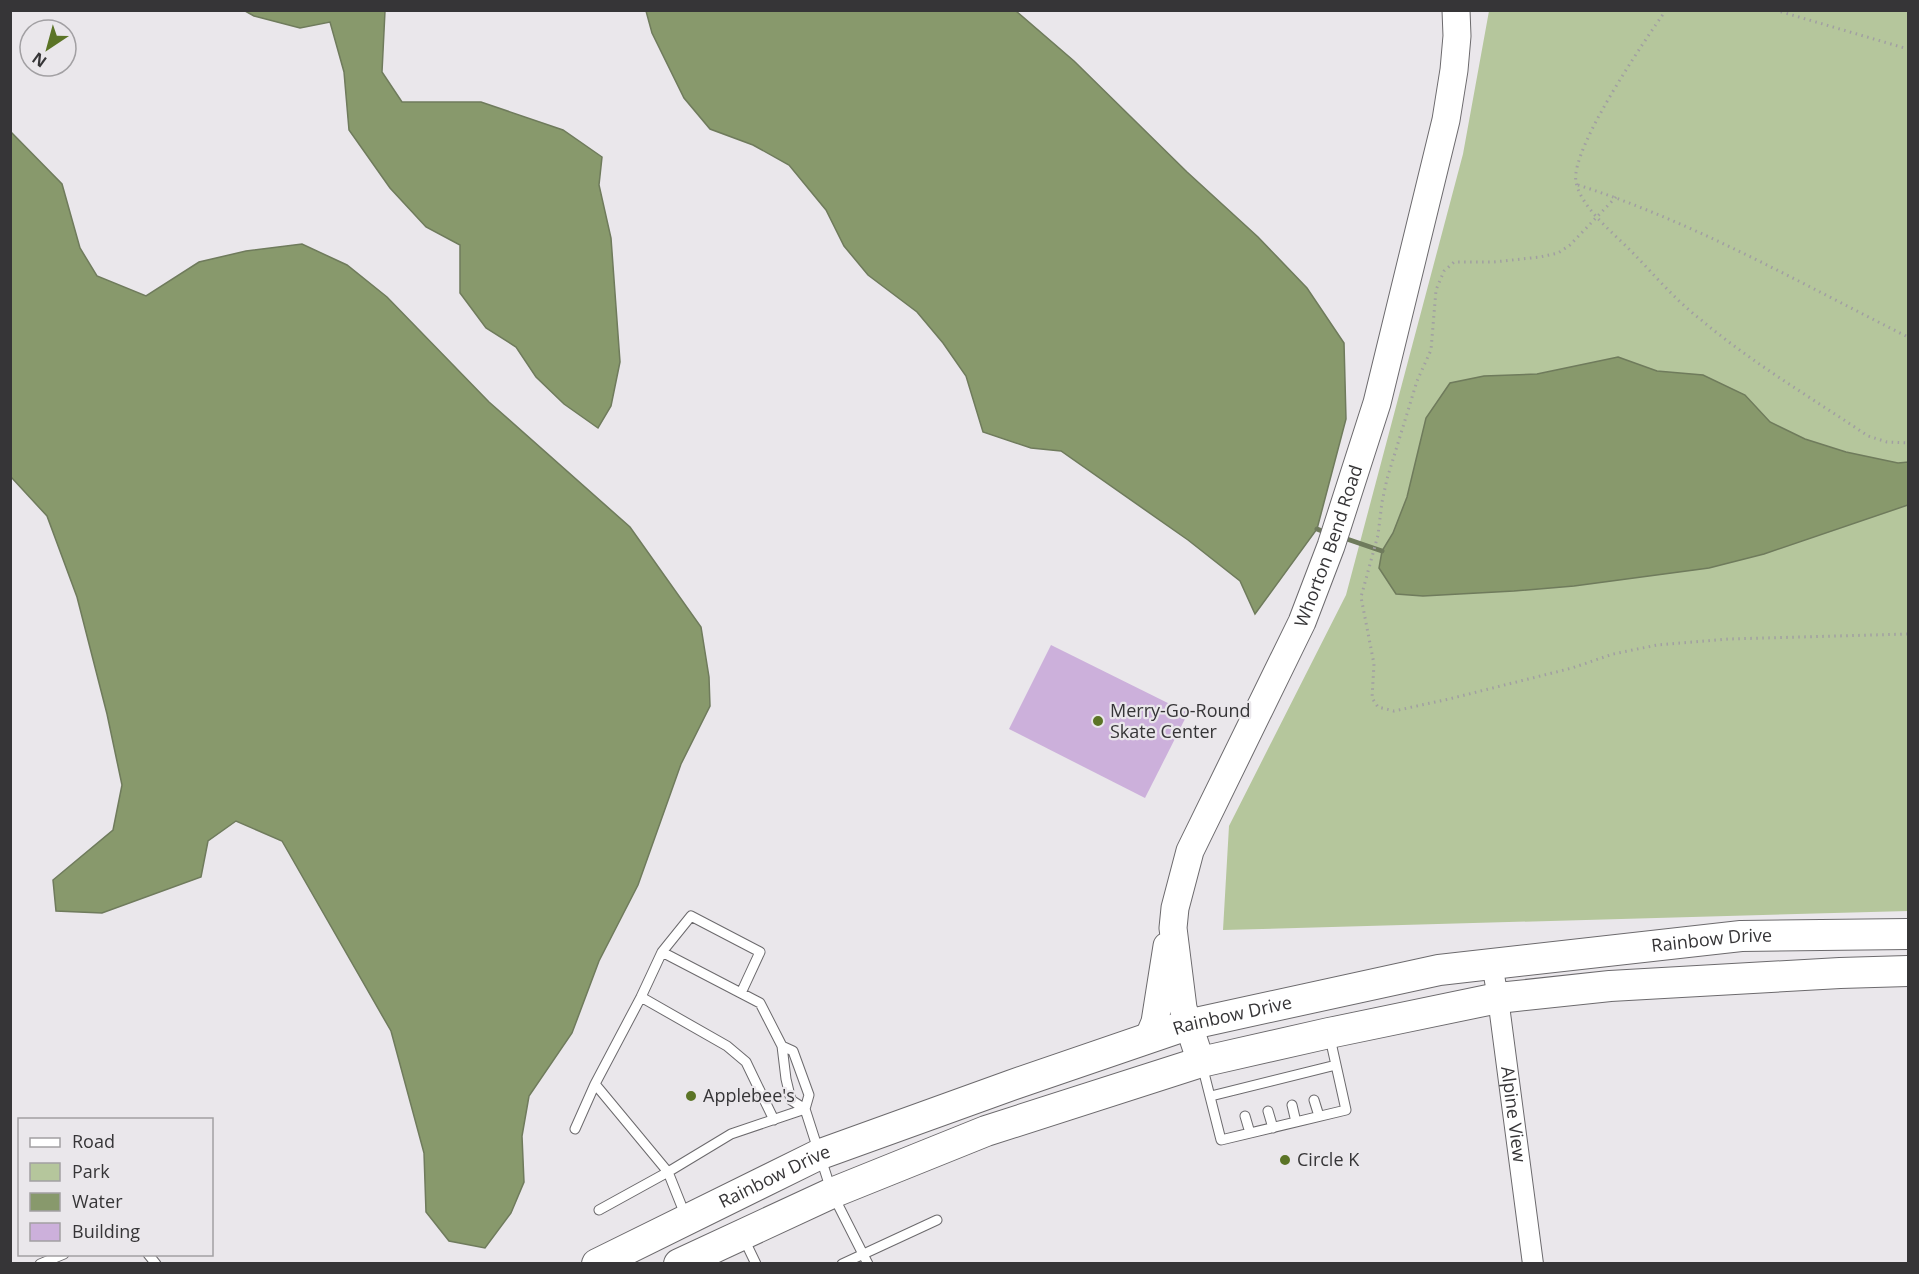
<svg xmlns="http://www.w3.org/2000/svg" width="1919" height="1274" font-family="'Open Sans',sans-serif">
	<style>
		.green { fill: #b5c69c }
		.water { fill: #88996c; stroke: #6f7b5c; stroke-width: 1.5 }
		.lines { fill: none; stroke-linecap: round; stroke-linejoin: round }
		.stream { stroke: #6f7b5c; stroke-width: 5 }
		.building { fill: #ccb0db }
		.lane-casing { stroke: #6c6a6d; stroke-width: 11 }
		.street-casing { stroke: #6c6a6d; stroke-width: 22 }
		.secondary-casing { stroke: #6c6a6d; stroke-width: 29 }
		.primary-casing { stroke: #6c6a6d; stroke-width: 32 }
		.path { stroke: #a19fa2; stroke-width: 3; stroke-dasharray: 1.5 4.5; stroke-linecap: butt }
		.lane { stroke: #fff; stroke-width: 9 }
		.street { stroke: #fff; stroke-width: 20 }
		.secondary { stroke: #fff; stroke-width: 27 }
		.primary { stroke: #fff; stroke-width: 30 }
		.poi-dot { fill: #5b7426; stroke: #eae7eb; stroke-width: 2 }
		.labels { text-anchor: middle; stroke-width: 4.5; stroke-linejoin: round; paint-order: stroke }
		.street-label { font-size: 18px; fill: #363537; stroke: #eae7eb }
		.poi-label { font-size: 18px; fill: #363537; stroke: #eae7eb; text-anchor: start }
	</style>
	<rect width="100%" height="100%" fill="#eae7eb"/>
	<path class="green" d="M1489 11H1908V911L1223 930 1229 826 1346 595 1463 154Z"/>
	<path class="water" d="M245 11H385L382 72 402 102H481L563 130 602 157 599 185 611 238 620 362 611 406 598 428 564 404 536 377 516 347 486 328 460 293V245L426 227 390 188 349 130 344 72 330 22 300 28 254 16Z
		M646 11H1016L1074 61 1187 172 1258 237 1307 288 1344 343 1346 419 1317 529 1255 614 1240 581 1188 540 1061 451 1031 448 983 432 966 376 943 343 917 312 868 275 844 246 826 210 789 165 753 145 710 129 684 98 652 33Z
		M11 132 62 184 80 248 97 276 146 296 199 262 246 251 302 244 347 265 387 297 489 402 630 527 701 627 709 677 710 706 681 764 638 885 599 961 572 1033 529 1096 522 1136 524 1182 511 1213 485 1248 449 1241 426 1212 424 1153 391 1031 282 841 236 821 208 841 201 877 102 913 56 911 53 880 113 830 122 785 107 714 77 597 47 516 11 477Z
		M1618 357 1657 371 1703 375 1745 395 1770 422 1805 439 1846 452 1898 463 1908 462V505L1764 554 1709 568 1574 586 1514 591 1423 596 1396 594 1379 568 1382 551 1393 533 1407 497 1426 418 1450 383 1484 376 1537 374Z"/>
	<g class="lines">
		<path class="stream" d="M1317 529 1327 533
			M1341 537 1382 551"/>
	</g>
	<path class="building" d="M1051 645 1188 713 1145 798 1009 729Z"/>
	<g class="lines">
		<defs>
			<path id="lane" d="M662 952 760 1003 782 1046 786 1079 791 1100 805 1109
				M641 997 727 1046 746 1062 774 1120
				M782 1046 793 1051 809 1095 805 1109 832 1193 868 1264
				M1202 1065 1221 1140 1346 1110 1330 1038
				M1211 1096 1336 1065
				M1314 1100 1319 1116
				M1292 1105 1296 1122
				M1268 1111 1273 1128
				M1245 1116 1250 1133
				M575 1129 595 1084
				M599 1210 668 1172 731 1134 805 1109
				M686 1217 668 1172 595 1084 641 997 662 952 691 916 760 952 741 993
				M744 1239 756 1264
				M148 1254 156 1264
				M40 1264 64 1254
				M842 1264 937 1220"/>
			<g id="street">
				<path id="s1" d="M1492 964 1498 998 1533 1264"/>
			</g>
			<g id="secondary">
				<path d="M1148 1039 1155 1022 1167 946"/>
				<path id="s2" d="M1201 1062 1183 1008 1173 928 1175 908 1190 851 1302 622 1331 546 1377 403 1446 120 1454 70 1457 36 1456 10"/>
			</g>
			<g id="primary">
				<path id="s3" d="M597 1264 818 1155 1012 1085 1187 1025 1439 970 1741 936 1908 934"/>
				<path d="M679 1264 832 1193 986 1131 1201 1062 1329 1033 1498 998 1610 986 1840 973 1908 971"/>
			</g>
		</defs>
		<use href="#lane" class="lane-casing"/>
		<use href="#street" class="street-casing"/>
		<use href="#secondary" class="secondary-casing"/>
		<use href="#primary" class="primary-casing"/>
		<path class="path" d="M1666 10C1645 40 1570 149 1576 182 1581 207 1611 231 1629 249 1652 272 1674 299 1700 319 1752 363 1812 398 1868 436L1887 442 1908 443
			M1775 10 1908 49
			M1578 185C1694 222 1800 283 1908 337
			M1616 197 1570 245 1558 253 1540 257 1494 262H1454L1444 271 1436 290 1431 350 1417 381 1387 479 1382 502 1378 535 1361 597 1374 664 1372 698 1378 707 1394 711 1449 699 1572 668 1613 654 1657 645 1728 639 1908 634"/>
		<use href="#lane" class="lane"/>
		<use href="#street" class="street"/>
		<use href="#secondary" class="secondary"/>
		<use href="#primary" class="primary"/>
	</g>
	<g class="poi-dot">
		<circle cx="1098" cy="721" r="6"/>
		<circle cx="691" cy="1096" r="6"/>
		<circle cx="1285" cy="1160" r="6"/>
	</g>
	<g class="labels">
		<g class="street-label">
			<text dy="6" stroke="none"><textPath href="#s2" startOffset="552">Whorton Bend Road</textPath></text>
			<text dy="6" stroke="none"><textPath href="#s3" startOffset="1170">Rainbow Drive</textPath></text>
			<text dy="6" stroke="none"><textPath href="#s3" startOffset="684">Rainbow Drive</textPath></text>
			<text dy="6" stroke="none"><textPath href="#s1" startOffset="152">Alpine View</textPath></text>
			<text dy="6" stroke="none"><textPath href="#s3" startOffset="198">Rainbow Drive</textPath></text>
		</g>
		<g class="poi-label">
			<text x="1110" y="717">Merry-Go-Round<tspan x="1110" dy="21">Skate Center</tspan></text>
			<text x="703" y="1102">Applebee's</text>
			<text x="1297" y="1166">Circle K</text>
		</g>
	</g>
	<rect width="1919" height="1274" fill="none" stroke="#363537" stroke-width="24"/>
	<rect x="18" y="1118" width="195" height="138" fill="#eae7eb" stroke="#a2a0a3" stroke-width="1.5"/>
	<rect x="30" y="1138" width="30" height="9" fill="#ffffff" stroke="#a2a0a3" stroke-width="1.5"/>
	<text x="72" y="1148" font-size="18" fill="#363537">Road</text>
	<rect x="30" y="1163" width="30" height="18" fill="#b5c69c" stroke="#a2a0a3" stroke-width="1.5"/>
	<text x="72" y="1178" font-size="18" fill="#363537">Park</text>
	<rect x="30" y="1193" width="30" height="18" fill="#88996c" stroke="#a2a0a3" stroke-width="1.5"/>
	<text x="72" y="1208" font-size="18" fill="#363537">Water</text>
	<rect x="30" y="1223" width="30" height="18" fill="#ccb0db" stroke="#a2a0a3" stroke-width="1.5"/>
	<text x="72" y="1238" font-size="18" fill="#363537">Building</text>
	<g transform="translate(48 48) rotate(216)"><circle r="28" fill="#eae7eb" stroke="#a2a0a3" stroke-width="1.5"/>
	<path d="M0-4.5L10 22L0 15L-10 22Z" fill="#5b7426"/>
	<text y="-9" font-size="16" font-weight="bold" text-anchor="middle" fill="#363537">N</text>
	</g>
</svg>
